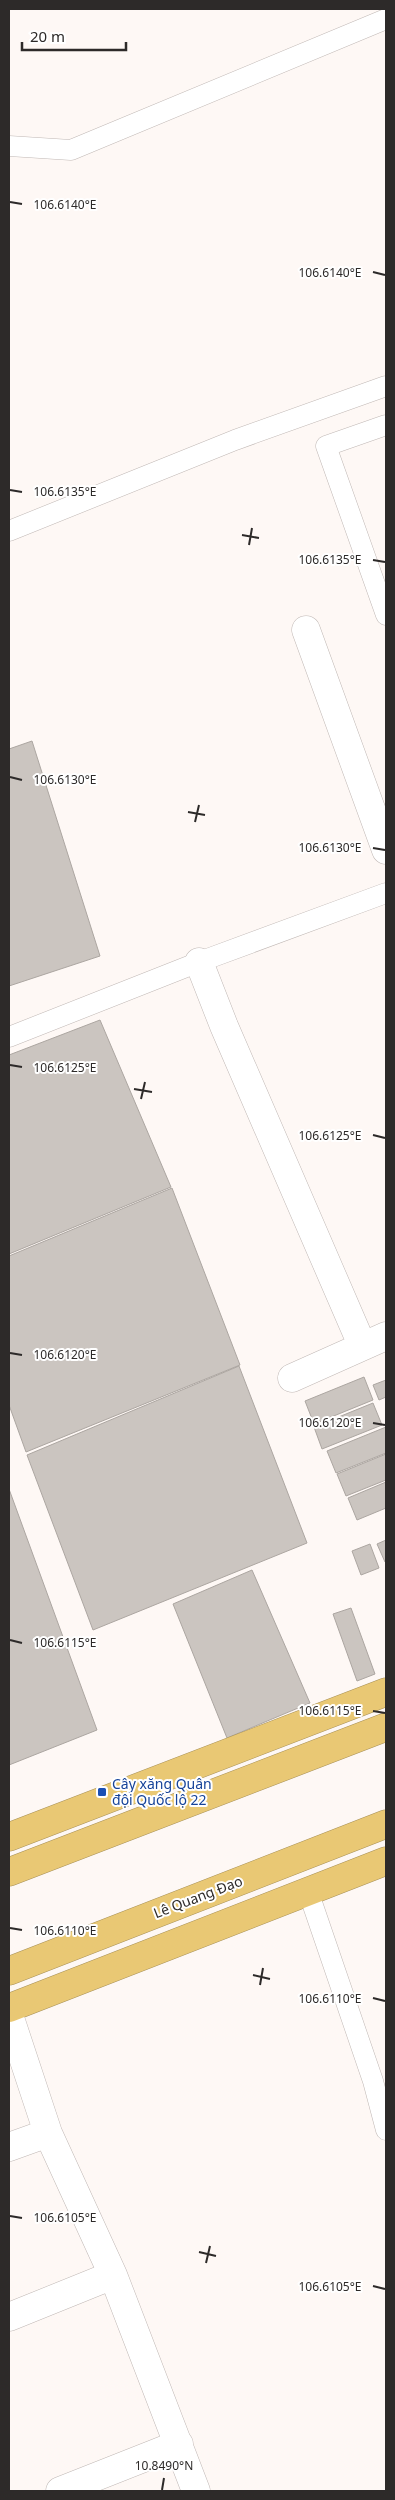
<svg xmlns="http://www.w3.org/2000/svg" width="395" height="2500" font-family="'Noto Sans',sans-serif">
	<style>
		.building { fill: #cbc5c0; stroke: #aca6a1 }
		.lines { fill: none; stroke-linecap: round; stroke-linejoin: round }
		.lane-casing { stroke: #c0b8b5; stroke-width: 21 }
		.street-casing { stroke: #c0b8b5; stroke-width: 29 }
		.highway-casing { stroke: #a7915a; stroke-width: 29 }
		.lane { stroke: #fff; stroke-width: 20 }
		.street { stroke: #fff; stroke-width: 28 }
		.highway { stroke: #e9c874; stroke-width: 28 }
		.ticks { fill: none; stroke: #2d2a29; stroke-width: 2 }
		.transit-dot { fill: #1a4fb4; stroke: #fff; stroke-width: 2 }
		.labels { text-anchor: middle; stroke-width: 4; stroke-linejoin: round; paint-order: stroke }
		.transit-label { font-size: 14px; fill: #164399; stroke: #fff; text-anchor: start }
		.street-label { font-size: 14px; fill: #2d2a29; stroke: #fff }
		.ticks-label { font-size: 12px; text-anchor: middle; fill: #2d2a29; stroke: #fff; stroke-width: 4; stroke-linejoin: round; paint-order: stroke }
	</style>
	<rect width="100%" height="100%" fill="#fef8f5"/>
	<path class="building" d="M32 741 100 956 9 986V749Z
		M100 1020 171 1187 9 1254V1055Z
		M172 1188 240 1365 26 1452 9 1405V1256Z
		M239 1366 307 1543 93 1630 27 1455Z
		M364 1377 373 1400 314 1424 305 1401Z
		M386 1380V1397L379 1400 373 1385Z
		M373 1403 382 1425 322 1449 314 1427Z
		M386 1427V1453L336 1473 327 1451Z
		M386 1454V1480L346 1496 337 1474Z
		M386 1482V1508L357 1520 348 1498Z
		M9 1489 97 1730 9 1765Z
		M386 1540V1562H385L377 1544Z
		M370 1544 379 1568 361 1575 352 1551Z
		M252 1570 310 1703 227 1738 173 1604Z
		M351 1608 375 1674 357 1681 333 1614Z"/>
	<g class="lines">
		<defs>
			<path id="lane" d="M9 146 71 150 386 19
				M386 425 326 446 386 615
				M9 531 235 440 386 386
				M9 1037 199 962 386 893
				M308 1891 373 2081 386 2130"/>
			<path id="street" d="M306 630 386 850
				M199 962 224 1026 362 1345
				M292 1378 386 1336
				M9 2015 48 2133 113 2275 196 2491
				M9 2147 48 2133
				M9 2317 113 2275
				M60 2491 179 2444"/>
			<path id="highway" d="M9 1837 386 1692
				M9 1872 386 1727
				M9 1971 386 1824
				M9 2008 386 1861"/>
		</defs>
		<use href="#lane" class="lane-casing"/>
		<use href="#street" class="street-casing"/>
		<use href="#highway" class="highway-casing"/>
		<use href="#lane" class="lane"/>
		<use href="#street" class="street"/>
		<use href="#highway" class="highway"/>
	</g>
	<path class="ticks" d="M10 202 22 204M373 272 385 275M10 490 22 492M242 535 259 538M249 545 252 528M373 560 385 562M10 777 22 780M188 812 205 815M195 822 199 805M373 848 385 850M10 1065 22 1067M134 1089 152 1092M141 1099 145 1082M373 1135 385 1138M10 1353 22 1355M373 1423 385 1425M10 1640 22 1643M373 1711 385 1713M10 1928 22 1930M253 1975 270 1979M260 1985 263 1968M373 1998 385 2001M10 2216 22 2218M199 2252 216 2256M206 2263 210 2246M373 2286 385 2289M162 2490 164 2478"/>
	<rect class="transit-dot" x="97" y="1787" width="10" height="10" rx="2.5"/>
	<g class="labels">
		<g class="transit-label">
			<text x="112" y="1789">Cây xăng Quân<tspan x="112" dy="16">đội Quốc lộ 22</tspan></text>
		</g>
		<g class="street-label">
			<text transform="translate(198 1897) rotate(-21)" y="5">Lê Quang Đạo</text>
		</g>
	</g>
	<g class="ticks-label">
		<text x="65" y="209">106.6140°E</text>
		<text x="330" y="277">106.6140°E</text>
		<text x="65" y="496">106.6135°E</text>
		<text x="330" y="564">106.6135°E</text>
		<text x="65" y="784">106.6130°E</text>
		<text x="330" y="852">106.6130°E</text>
		<text x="65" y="1072">106.6125°E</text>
		<text x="330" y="1140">106.6125°E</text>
		<text x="65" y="1359">106.6120°E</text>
		<text x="330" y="1427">106.6120°E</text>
		<text x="65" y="1647">106.6115°E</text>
		<text x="330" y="1715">106.6115°E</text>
		<text x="65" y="1935">106.6110°E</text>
		<text x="330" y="2003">106.6110°E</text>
		<text x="65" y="2222">106.6105°E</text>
		<text x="330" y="2291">106.6105°E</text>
		<text x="164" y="2470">10.8490°N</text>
	</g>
	<rect width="395" height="2500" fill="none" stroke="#2d2a29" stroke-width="20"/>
	<path d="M22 42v8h104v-8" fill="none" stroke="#2d2a29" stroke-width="2.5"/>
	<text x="30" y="42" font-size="15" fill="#2d2a29" stroke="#ffffff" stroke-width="4" paint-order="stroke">20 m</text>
</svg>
